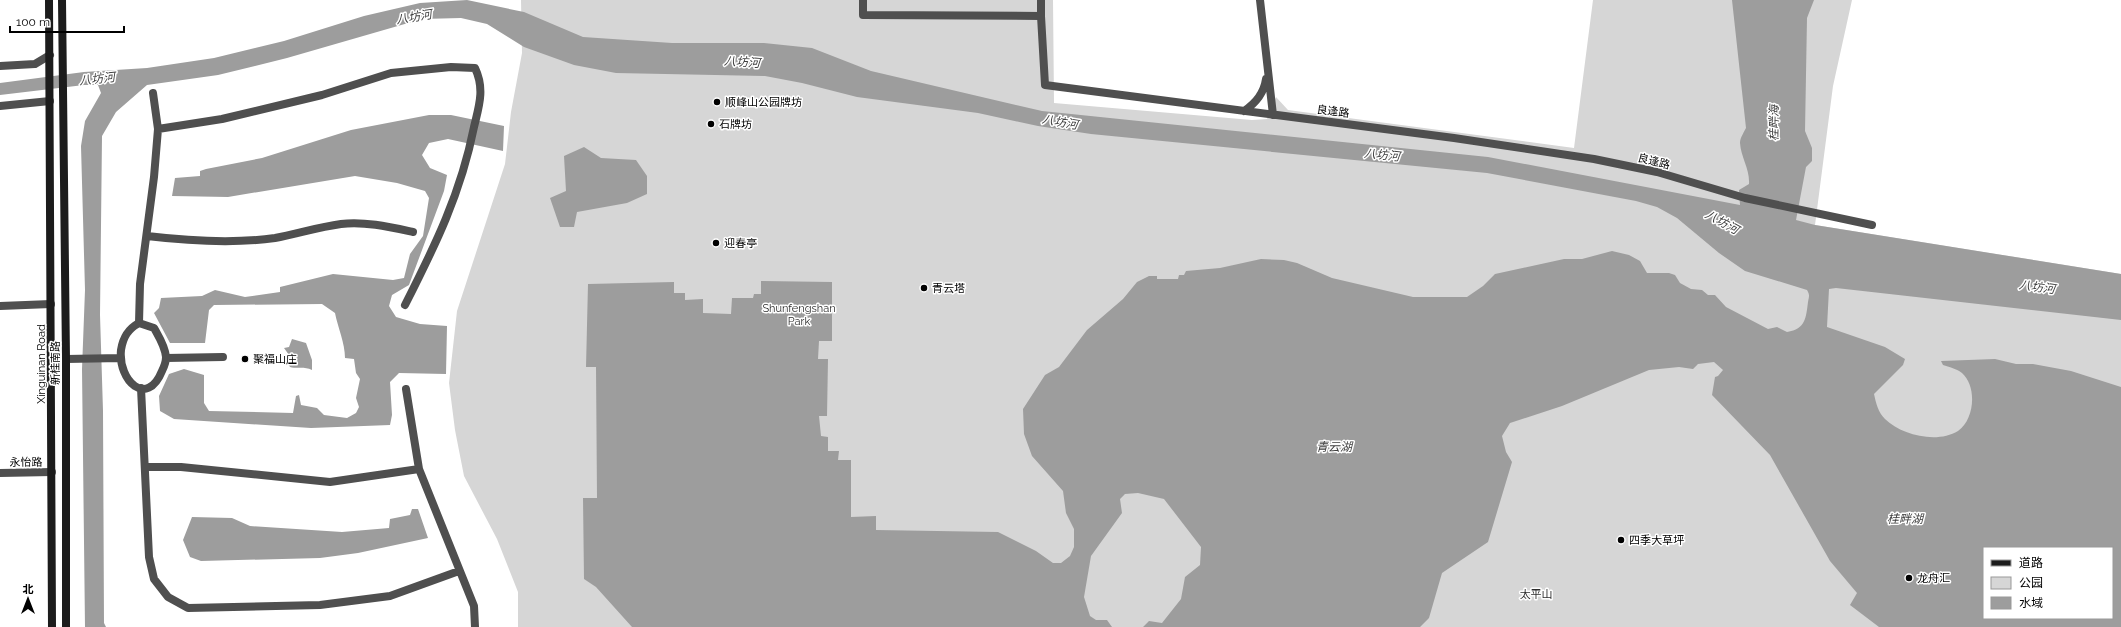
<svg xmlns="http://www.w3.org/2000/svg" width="2121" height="627" font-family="Raleway,'Noto Sans SC',sans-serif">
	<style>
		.green { fill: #d6d6d6; fill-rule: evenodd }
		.water { fill: #9d9d9d; fill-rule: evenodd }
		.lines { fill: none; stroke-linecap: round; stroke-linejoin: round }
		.minor { stroke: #4f4f4f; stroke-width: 8 }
		.secondary { stroke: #1c1c1c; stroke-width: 8 }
		.poi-dot { fill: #000; stroke: #fff; stroke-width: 1.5 }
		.labels { text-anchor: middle; stroke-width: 3; stroke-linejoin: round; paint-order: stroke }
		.poi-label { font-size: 11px; fill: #000; stroke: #fff; text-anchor: start }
		.street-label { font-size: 11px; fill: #000; stroke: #fff }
		.park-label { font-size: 11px; fill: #2d2d2d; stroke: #fff }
		.water-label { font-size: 12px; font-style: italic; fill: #3e3e3e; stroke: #fff }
	</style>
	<rect width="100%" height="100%" fill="#fff"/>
	<path class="green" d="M521 0H1053L1054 103 1252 120 1267 119 1276 97 1288 110 1574 148 1593 0H1852L1833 86 1815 225 2121 274V627H518V592L497 539 464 476 455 430 449 383 457 311 505 164 511 112 522 53ZM1984 548H2112V618H1984Z"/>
	<path class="water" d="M467 0 524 12 583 37 672 43H764L812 48 871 71 1042 111 1488 157 1740 205 1739 190 1749 184C1750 169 1741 158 1740 143 1740 138 1744 132 1746 128L1732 0H1814L1807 18 1805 131 1812 148V161L1806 167 1796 220 1815 225 2121 274V320L1836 288 1829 289 1827 327 1885 347 1905 359 1903 365 1874 394C1876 403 1878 412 1885 419 1901 435 1937 444 1958 431 1975 419 1977 386 1962 373 1957 369 1949 367 1943 365L1941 361 1995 359 2016 364H2033L2071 371 2121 387V627H1879L1850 605 1857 593 1830 561 1770 455 1712 395 1715 377 1718 376 1723 370 1714 362 1698 364 1693 369 1679 367 1649 370 1562 406 1510 423 1502 436 1506 452 1512 462 1488 542 1442 573 1429 618 1420 627H1143L1149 621 1162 623 1181 599 1185 577 1200 565 1201 547 1164 499 1138 493 1125 494 1120 499 1122 513 1091 556 1084 597 1090 616 1096 620H1107L1112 627H632L596 587 584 579 583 498H597L596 367H586L588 284 674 282V293H685V300L703 299V313L731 314 732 298H753L754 294H761V281L832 282V341H819L818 359H828L827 416H819L821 436 828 437V451H839L838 460H851V517L876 516V530L998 532 1036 551 1053 563H1061L1070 556 1074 547V529L1066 513 1063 491 1032 456 1024 434 1023 409 1045 375 1059 367 1087 330 1123 299 1137 282 1149 276H1157V279H1178L1179 275H1184L1186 271 1220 268 1261 259 1284 260 1297 263 1332 278 1413 297H1467L1483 286 1495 274 1564 259H1582L1612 251 1629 255 1640 261 1647 273H1669L1675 275 1680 283 1691 289 1702 290 1708 295H1715L1726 307 1768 329 1777 327 1787 332C1806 329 1806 317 1808 302 1809 296 1810 295 1807 290L1745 271 1719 253 1677 218 1657 207 1636 201 1487 173 1091 134 1038 126 978 113 857 97 802 83 765 76 616 73 574 65 524 47 487 24 461 18 422 19 287 58 218 75 147 85 116 112 102 136 100 315 103 411 104 623 106 627H85L82 369 85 290 81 146 85 121 101 93 98 85H84L0 95V83L84 72 147 68 214 58 284 41 364 16 420 3ZM1984 548H2112V618H1984Z
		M429 115H451L504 126 503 151 448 139 429 143 422 155 430 168 447 175 444 191 409 285 392 295 389 306 396 317 420 324 447 326 446 374 399 373 390 382 392 415 390 425 311 428 174 419 160 411 159 396 169 374 184 369 204 375V403L209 411 293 413 296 396 299 395 301 405 317 408 324 415 347 418 356 413 359 407 356 398 360 379 356 373 354 359 345 358C345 343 338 328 335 313L322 304 214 305 209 310 205 343H170L154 313 159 308 161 298 202 296 215 290 245 297 280 292V287L333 274 393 280 404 278 410 254 423 236 429 198 425 191 397 183 355 176 228 197 172 196 175 178 200 176V171L206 169 262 158 351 130Z
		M584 147 601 158 636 160 647 176V194L627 203 577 212 574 227H560L550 198 566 191 564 156Z
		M292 339 306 343 312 360V370C304 366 298 369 290 367L287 362 289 355 284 348 289 347Z
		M412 509H418L428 538 358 553 320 558 201 561 190 557 183 540 192 517 232 518 250 526 342 532 389 528 390 519 410 515Z"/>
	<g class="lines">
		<path class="minor" d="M863 0V15L1041 16 1045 85 1454 138 1594 159 1657 172 1745 198 1872 225
			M1041 0V16
			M1260 0 1273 115
			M0 66 35 64 50 55
			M0 106 50 101
			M1244 111C1256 103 1264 93 1266 79
			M158 129 222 119 322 95 391 73 451 67 475 68C485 89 479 106 474 127 461 193 435 246 405 305
			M147 236C189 241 232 244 275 238 297 234 318 227 341 224 364 221 390 227 413 232
			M0 306 51 304
			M139 323 140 284 154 177 158 129 153 93
			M139 323 154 328C159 337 165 346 166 357 166 361 164 367 162 371 147 408 118 381 121 350 123 337 128 329 139 323Z
			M166 358 223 357
			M66 359 121 358
			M141 388 149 557 154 579 168 597 188 608 320 605 390 596 459 571
			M406 389 419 469 474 606 475 627
			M145 467H181L330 482 419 469
			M0 473 52 472"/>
		<path class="secondary" d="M49 0 52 627
			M62 0 66 359V627"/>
	</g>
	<g class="poi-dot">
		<circle cx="717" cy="102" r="4"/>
		<circle cx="711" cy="124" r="4"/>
		<circle cx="716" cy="243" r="4"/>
		<circle cx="924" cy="288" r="4"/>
		<circle cx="245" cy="359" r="4"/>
		<circle cx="1621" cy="540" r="4"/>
		<circle cx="1909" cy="578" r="4"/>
	</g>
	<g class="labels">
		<g class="poi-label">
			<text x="725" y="106">顺峰山公园牌坊</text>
			<text x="719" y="128">石牌坊</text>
			<text x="724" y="247">迎春亭</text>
			<text x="932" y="292">青云塔</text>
			<text x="253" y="363">聚福山庄</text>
			<text x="1629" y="544">四季大草坪</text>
			<text x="1917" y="582">龙舟汇</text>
		</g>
		<g class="street-label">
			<text transform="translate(1333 111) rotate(7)" y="4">良逢路</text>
			<text transform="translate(1654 161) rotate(14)" y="4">良逢路</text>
			<text transform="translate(55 363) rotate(-90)" y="4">新桂南路</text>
			<text transform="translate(41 364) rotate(-90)" y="4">Xinguinan Road</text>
			<text transform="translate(26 462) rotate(-1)" y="4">永怡路</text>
		</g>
		<g class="park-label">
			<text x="799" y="312">Shunfengshan<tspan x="799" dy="13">Park</tspan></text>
			<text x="1536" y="598">太平山</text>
		</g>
		<g class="water-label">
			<text transform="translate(414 17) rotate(-9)" y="4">八坊河</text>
			<text transform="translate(742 62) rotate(4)" y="4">八坊河</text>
			<text transform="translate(97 79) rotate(-6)" y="4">八坊河</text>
			<text transform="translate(1060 122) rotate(10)" y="4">八坊河</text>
			<text transform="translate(1774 123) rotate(-89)" y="4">桂畔海</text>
			<text transform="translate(1382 155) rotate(6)" y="4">八坊河</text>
			<text transform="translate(1722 222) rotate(29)" y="4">八坊河</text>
			<text transform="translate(2037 287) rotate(8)" y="4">八坊河</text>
			<text x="1334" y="451">青云湖</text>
			<text x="1905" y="523">桂畔湖</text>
		</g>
	</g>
	<rect x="1983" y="547" width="130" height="72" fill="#ffffff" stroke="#999999"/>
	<rect x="1991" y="560" width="20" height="6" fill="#1c1c1c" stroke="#999999"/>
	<text x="2019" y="567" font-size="12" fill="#000000">道路</text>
	<rect x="1991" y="577" width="20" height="12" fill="#d6d6d6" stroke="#999999"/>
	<text x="2019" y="587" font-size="12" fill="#000000">公园</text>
	<rect x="1991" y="597" width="20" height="12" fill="#9d9d9d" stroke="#999999"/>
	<text x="2019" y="607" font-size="12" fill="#000000">水域</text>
	<g transform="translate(28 599)" stroke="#ffffff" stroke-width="3" paint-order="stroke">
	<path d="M0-3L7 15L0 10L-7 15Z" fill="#000000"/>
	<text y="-6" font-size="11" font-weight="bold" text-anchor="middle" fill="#000000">北</text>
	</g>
	<path d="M10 26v6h114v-6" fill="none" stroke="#000000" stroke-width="2"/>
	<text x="16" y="26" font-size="12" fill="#000000" stroke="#ffffff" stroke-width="3" paint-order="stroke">100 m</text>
</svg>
